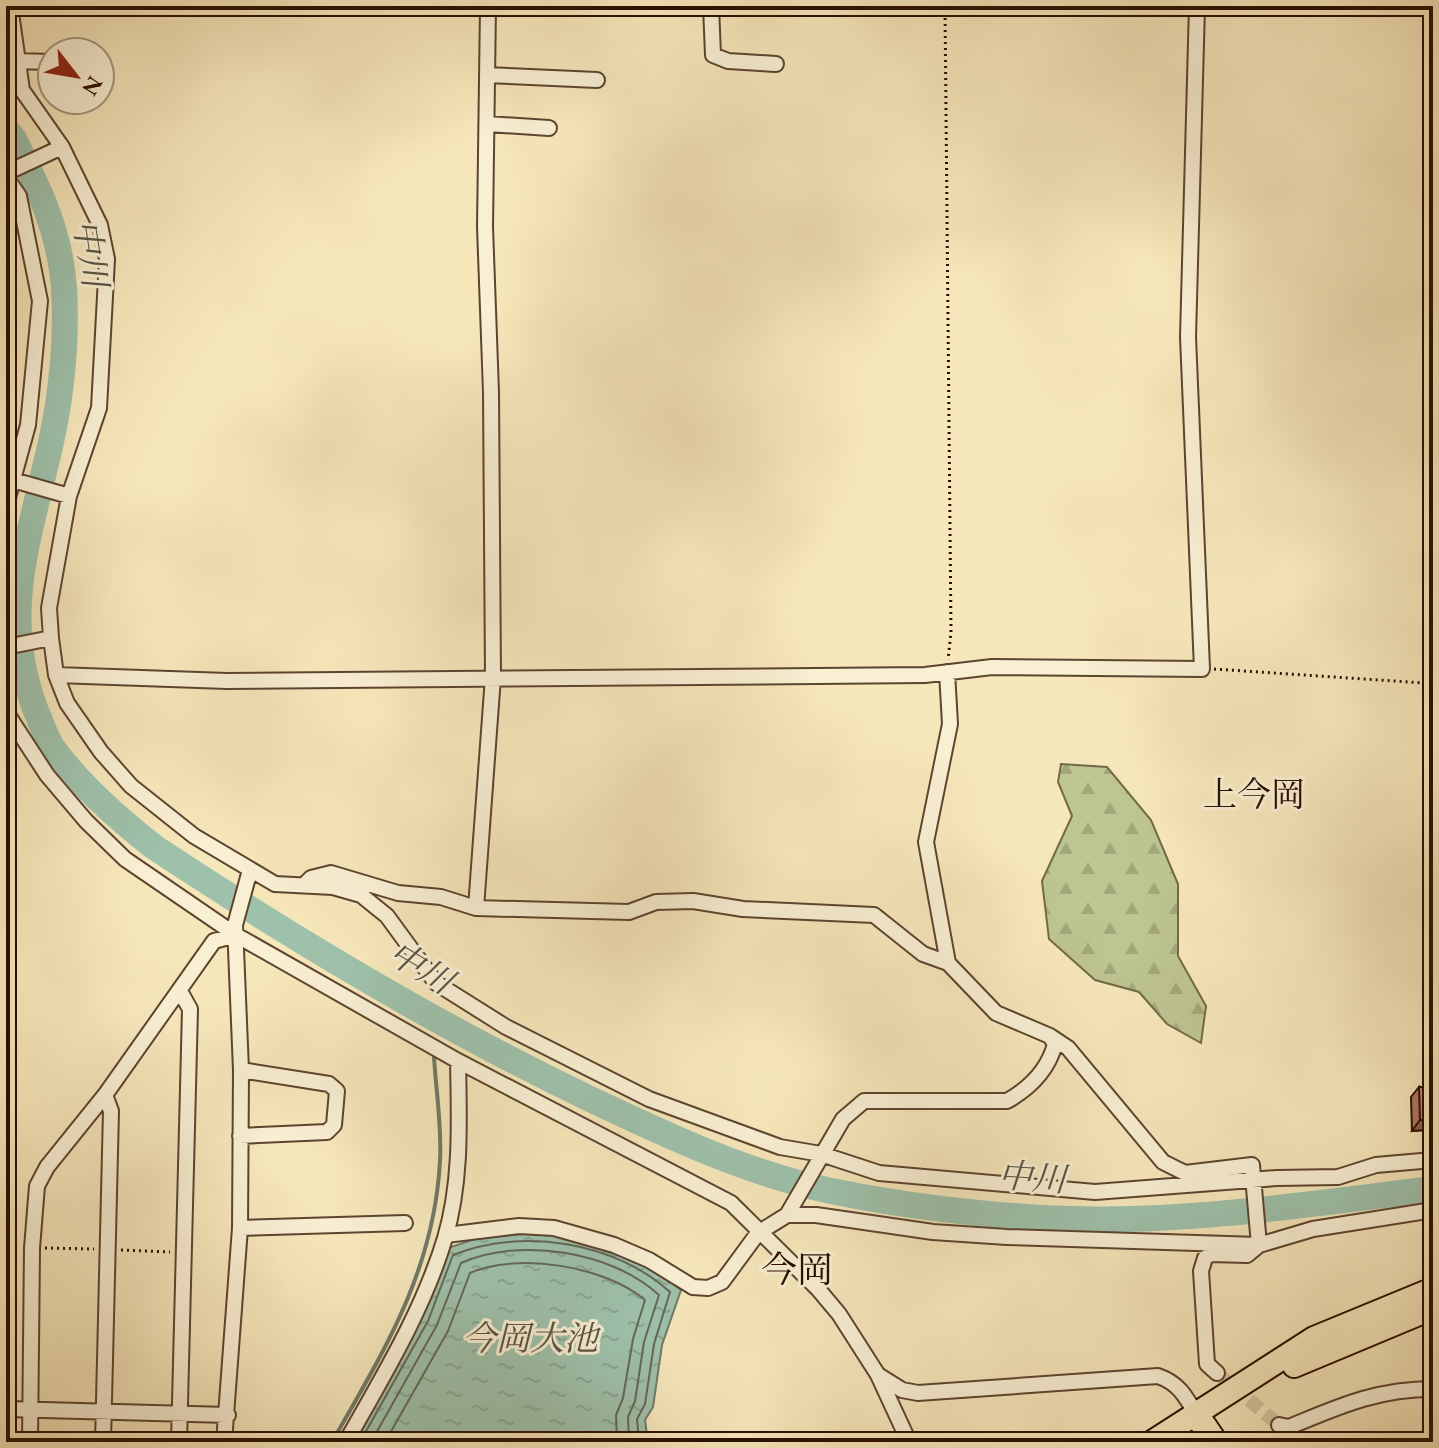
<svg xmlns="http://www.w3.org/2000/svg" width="1439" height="1448" font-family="'EB Garamond','Noto Serif JP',serif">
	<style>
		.forest { fill: url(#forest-firs); stroke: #746948; stroke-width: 2 }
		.water { fill: url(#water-ripples); stroke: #707967; stroke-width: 2 }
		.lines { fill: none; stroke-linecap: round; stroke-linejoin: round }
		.shore { stroke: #646756; stroke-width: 2 }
		.stream { stroke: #707967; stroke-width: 4 }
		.river { stroke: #9ec1ab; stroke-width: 26 }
		.minor-tunnel { stroke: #d7c69f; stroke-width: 14; stroke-dasharray: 14 7; stroke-linecap: butt }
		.minor-casing { stroke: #5d442f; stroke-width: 18 }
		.trunk-casing { stroke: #2a0d00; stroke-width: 26 }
		.motorway-casing { stroke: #2a0d00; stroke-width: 28 }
		.path { stroke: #2a0d00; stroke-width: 3; stroke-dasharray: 2 4; stroke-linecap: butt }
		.minor { stroke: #f9efd3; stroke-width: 14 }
		.trunk { stroke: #f6e7bb; stroke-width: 22 }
		.motorway { stroke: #f6e7bb; stroke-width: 24 }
		.wall { fill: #b07465; stroke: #2a0d00; stroke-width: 2 }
		.shaded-wall { fill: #905e52; stroke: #2a0d00; stroke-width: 2 }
		.building { fill: #cd8775; stroke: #2a0d00; stroke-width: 2 }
		.labels { text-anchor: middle; stroke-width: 6; stroke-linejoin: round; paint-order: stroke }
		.water-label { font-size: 34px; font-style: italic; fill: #585544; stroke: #f9efd3 }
		.neighbourhood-label { font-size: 34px; fill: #2a0d00; stroke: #f9efd3 }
		.quarter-label { font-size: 36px; fill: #2a0d00; stroke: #f9efd3 }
	</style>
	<defs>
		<pattern id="forest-firs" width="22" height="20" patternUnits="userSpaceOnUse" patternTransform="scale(2)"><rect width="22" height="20" fill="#bdc590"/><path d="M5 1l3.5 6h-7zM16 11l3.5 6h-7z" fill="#a3a87a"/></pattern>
		<pattern id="water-ripples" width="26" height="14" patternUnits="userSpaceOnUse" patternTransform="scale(2)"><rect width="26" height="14" fill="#9ec1ab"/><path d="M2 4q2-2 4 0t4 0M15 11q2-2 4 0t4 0" fill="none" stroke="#88a591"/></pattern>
	</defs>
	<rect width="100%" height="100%" fill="#f6e7bb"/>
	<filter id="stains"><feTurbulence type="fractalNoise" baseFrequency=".0025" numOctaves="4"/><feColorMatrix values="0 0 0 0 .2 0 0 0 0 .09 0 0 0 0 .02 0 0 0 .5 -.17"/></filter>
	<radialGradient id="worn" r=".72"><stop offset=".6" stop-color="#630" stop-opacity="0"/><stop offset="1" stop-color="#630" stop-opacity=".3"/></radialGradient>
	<path class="forest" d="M1061 764 1107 767 1151 820 1178 884V956L1206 1006 1201 1043 1167 1024 1139 992 1095 980 1049 939 1042 881 1072 816 1058 782Z"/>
	<path class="water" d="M542 1232C592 1242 641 1257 681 1290L662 1345 653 1407 645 1420 648 1442H352L448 1248 475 1239Z"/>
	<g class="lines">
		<path class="shore" d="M360 1442 428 1321 453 1255C522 1227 615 1242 670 1292L654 1344 645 1404 637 1419 639 1442
			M371 1442 437 1325 461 1263C520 1237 611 1251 659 1295L644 1342 635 1401 628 1417 629 1442
			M385 1442 448 1331 470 1273C518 1252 605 1266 645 1300L633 1339 623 1398 616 1415 617 1442"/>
		<path class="stream" d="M430 1015 431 1028
			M332 1442C385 1349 434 1271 440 1161 442 1127 436 1091 434 1057"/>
		<path class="river" d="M6 129 14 139C39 189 60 231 64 288 67 341 61 399 49 451 27 545 0 617 36 711 42 724 46 739 54 750 82 787 117 818 154 847 293 939 438 1026 588 1098 666 1135 746 1173 831 1191 923 1210 1038 1222 1132 1219 1233 1216 1333 1201 1433 1189"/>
		<path class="minor-tunnel" d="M1217 1373 1279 1425"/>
		<defs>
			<path id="minor" d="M10 6 22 90 62 147 100 225 107 259 99 408 69 496 49 608 51 638 56 675 67 703 101 752 131 786 194 836 275 884 333 887 361 895 387 916 436 983 506 1027 649 1099 780 1147 821 1154 879 1173 1095 1192 1277 1178 1338 1177 1376 1165 1433 1160
				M711 6 713 55 728 61 776 64
				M16 61 52 62
				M487 75 597 80
				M487 124 549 128
				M6 173 62 147
				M6 177 19 196 40 301 28 425 6 505
				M6 478 69 496
				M6 647 51 638
				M56 675 227 681 925 675 992 667 1202 669 1188 337 1197 6
				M6 712 47 775 86 821 125 859 236 935 458 1061 731 1203 818 1289 839 1314 878 1375 902 1390 918 1393 1158 1376C1178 1383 1185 1395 1196 1414
				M306 883 311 878 331 873 398 893 441 897 476 908 629 912 656 902 693 901 743 909 874 915 923 954 948 963
				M476 908 493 677 491 392 485 227 488 6
				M1050 1036 1068 1048 1163 1162 1185 1173 1252 1165 1259 1245 1247 1255 1211 1254 1205 1258 1201 1271 1207 1364 1217 1373
				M240 1136 327 1132 334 1125 337 1091 329 1084 241 1070
				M787 1215H816L933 1232 1007 1237 1259 1245 1313 1229 1433 1210
				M240 1228 405 1223
				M446 1235 519 1226 554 1228 614 1245 649 1260 693 1287 708 1288 722 1282 758 1233 787 1215 843 1119 864 1101H1007C1030 1088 1048 1070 1055 1044L1050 1036 996 1013 948 963 926 842 950 724 947 672
				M878 1375 909 1442
				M6 1409 228 1415
				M1279 1425 1289 1427C1340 1406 1377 1389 1433 1389
				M30 1442 32 1248 37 1186 47 1167 105 1095 214 941 236 935
				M103 1442 111 1111 105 1095
				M179 1442 190 1009 180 991
				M224 1442 240 1228 241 1070 235 925 250 870
				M346 1442C383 1376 423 1311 445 1238 462 1181 459 1119 458 1061"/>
			<path id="trunk" d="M1294 1366 1433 1308
				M1152 1442 1314 1338 1433 1289"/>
			<path id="motorway" d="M1196 1414 1215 1442"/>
		</defs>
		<use href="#minor" class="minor-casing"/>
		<use href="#trunk" class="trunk-casing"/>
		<use href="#motorway" class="motorway-casing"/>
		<path class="path" d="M945 6 951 632 948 660
			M1214 669 1424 683 1433 812
			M1431 1147 1433 1078
			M45 1248 94 1249
			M121 1250 170 1252"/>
		<use href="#minor" class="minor"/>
		<use href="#trunk" class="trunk"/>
		<use href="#motorway" class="motorway"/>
	</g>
	<path class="wall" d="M1419 1087 1424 1130 1412 1131 1411 1097Z"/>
	<path class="shaded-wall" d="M1420 1120H1432L1424 1130 1412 1131Z"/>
	<path class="building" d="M1419 1087H1431L1432 1120H1420Z"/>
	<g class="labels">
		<g class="water-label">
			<text transform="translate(91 253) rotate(81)" y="12">中川</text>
			<text transform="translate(421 967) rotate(31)" y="12">中川</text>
			<text transform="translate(1032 1177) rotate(4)" y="12">中川</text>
			<text x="530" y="1350">今岡大池</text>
		</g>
		<g class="neighbourhood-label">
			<text x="1254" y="806">上今岡</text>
		</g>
		<g class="quarter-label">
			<text x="797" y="1282">今岡</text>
		</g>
	</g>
	<rect width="1439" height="1448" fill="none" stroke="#f6e7bb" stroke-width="32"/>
	<rect x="8" y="8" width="1423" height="1432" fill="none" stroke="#2a0d00" stroke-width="4"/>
	<rect x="16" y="16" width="1407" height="1416" fill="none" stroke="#2a0d00" stroke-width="2"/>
	<g transform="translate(76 76) rotate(121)"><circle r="38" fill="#f9efd3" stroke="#a6957f" stroke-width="2"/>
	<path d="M0-6L14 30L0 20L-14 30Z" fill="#8f2418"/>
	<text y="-12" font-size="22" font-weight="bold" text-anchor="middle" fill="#2a0d00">N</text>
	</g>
	<rect width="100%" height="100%" filter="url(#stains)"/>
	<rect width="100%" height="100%" fill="url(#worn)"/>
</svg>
